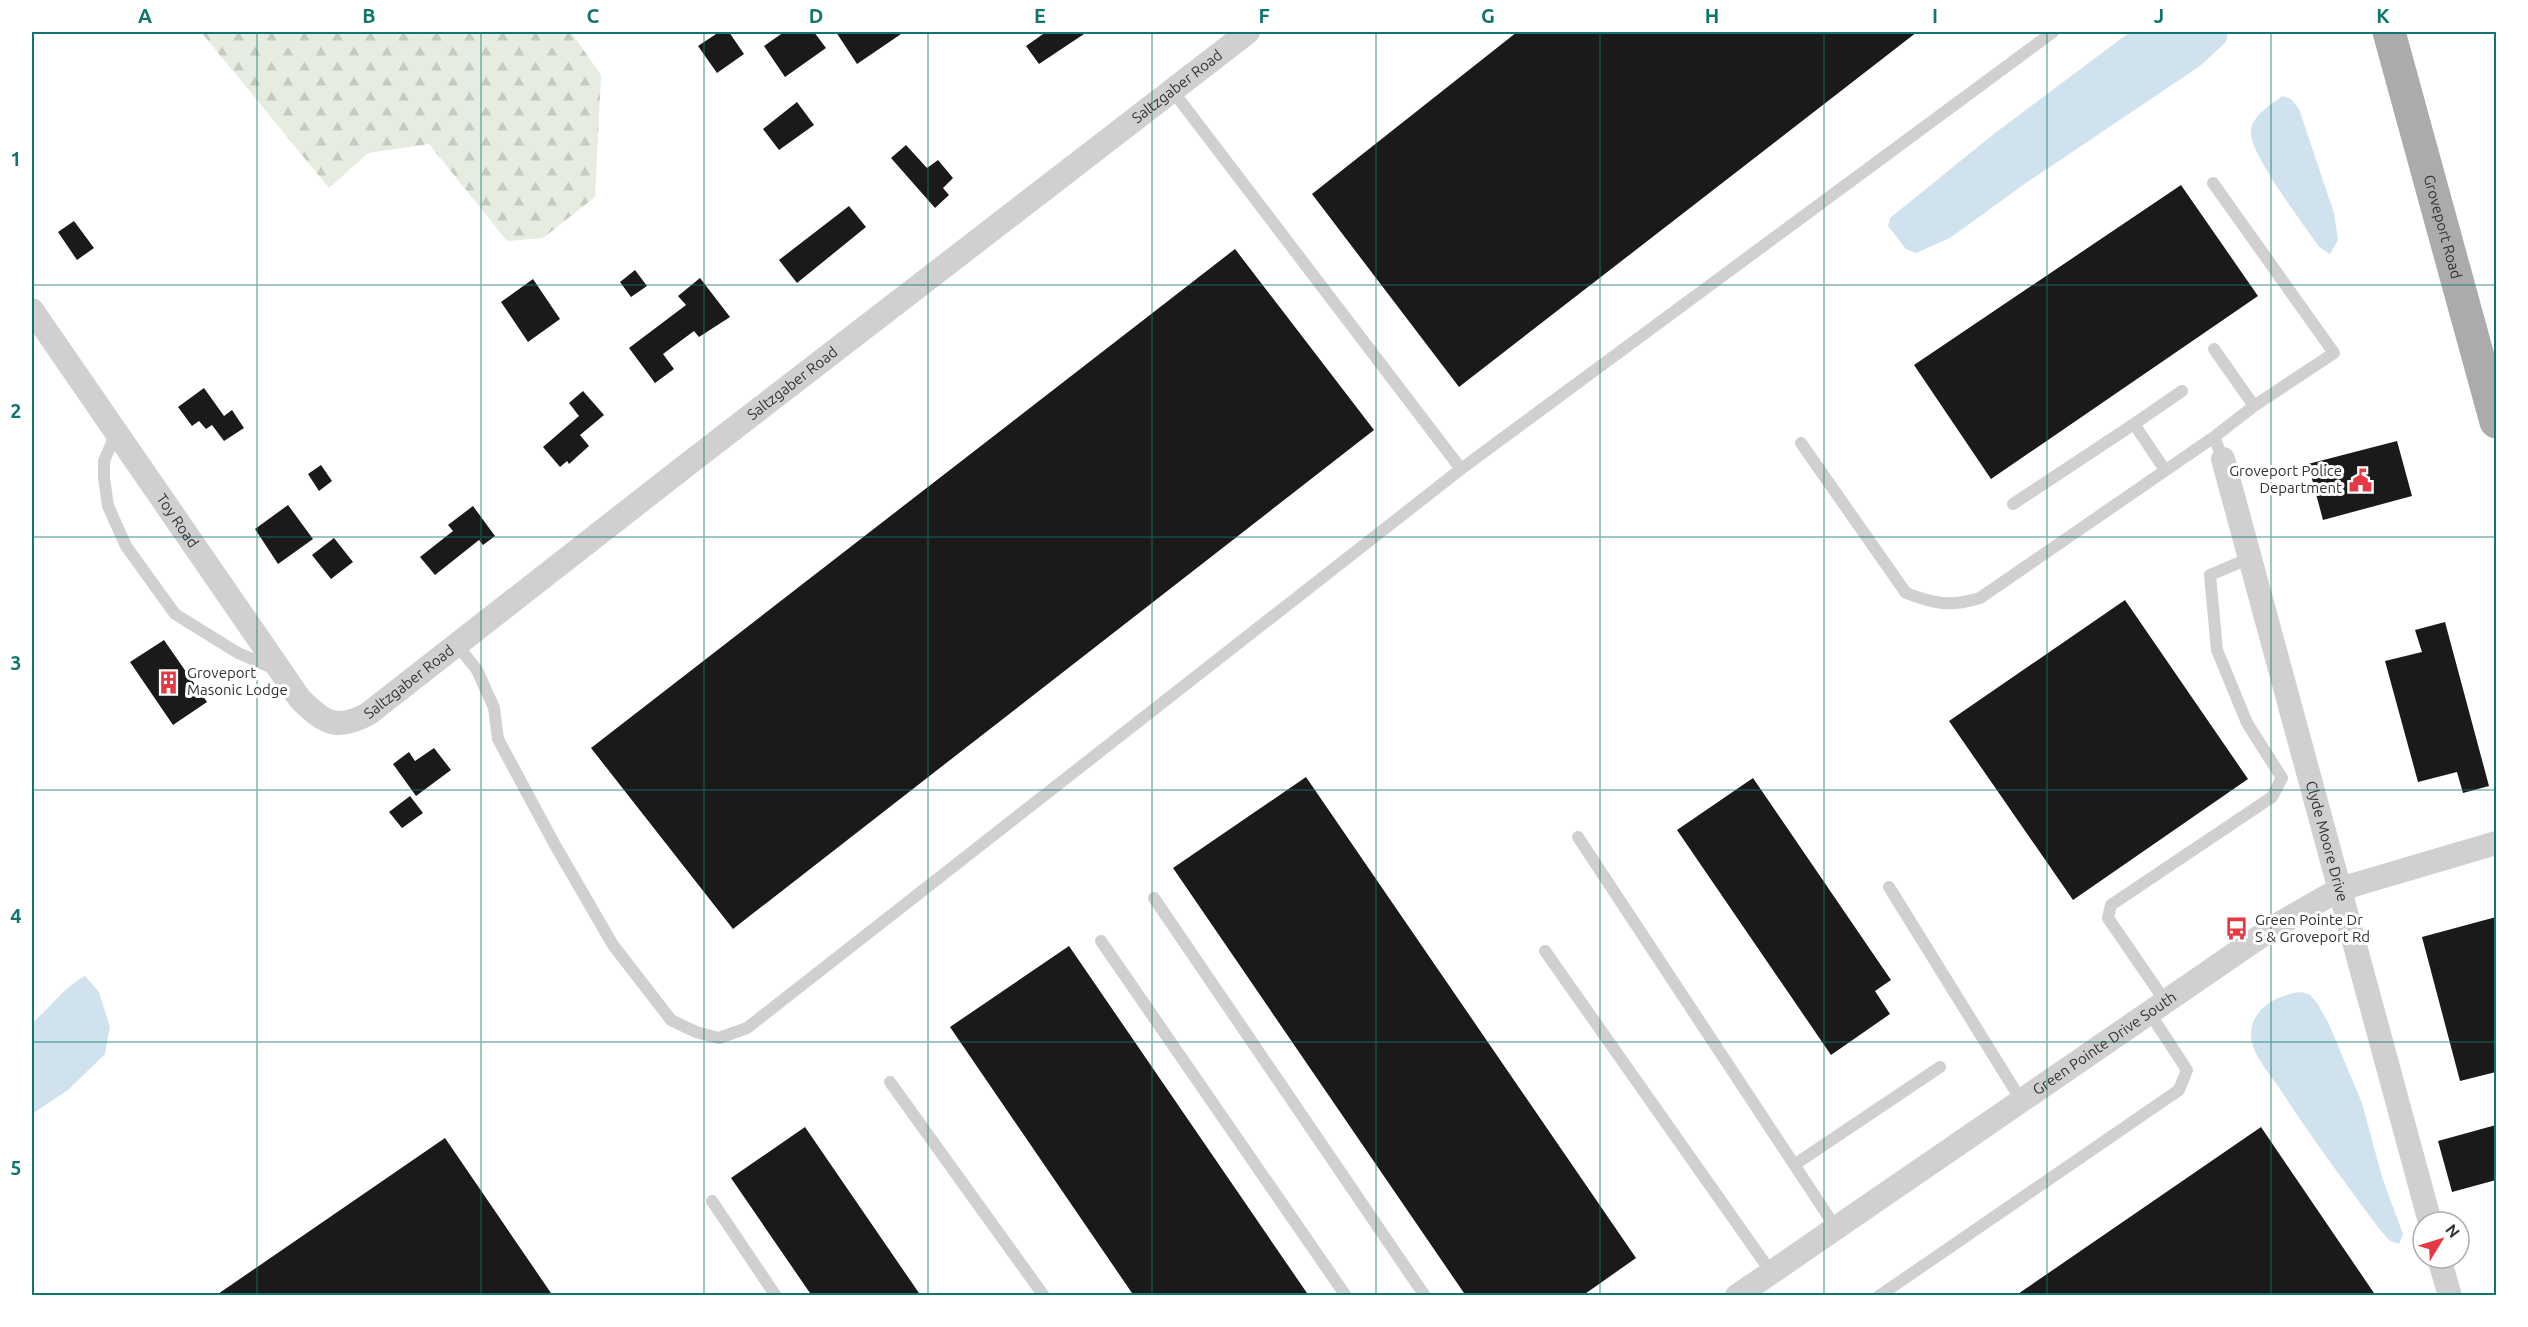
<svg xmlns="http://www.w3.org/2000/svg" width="2528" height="1327" font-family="Ubuntu,sans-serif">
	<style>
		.forest { fill: url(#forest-firs) }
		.water { fill: #cfe2ee }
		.building { fill: #1a1a1a }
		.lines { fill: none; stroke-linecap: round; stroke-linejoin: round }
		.service { stroke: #d0d0d0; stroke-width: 12 }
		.minor { stroke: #d0d0d0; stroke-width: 24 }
		.primary { stroke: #ababab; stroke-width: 33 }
		.grid { fill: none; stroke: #0f766e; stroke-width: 1.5; stroke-opacity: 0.55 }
		.labels { text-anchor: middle; stroke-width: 6; stroke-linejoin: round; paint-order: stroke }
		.street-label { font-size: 15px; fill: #333; stroke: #fff }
		.poi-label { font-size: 15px; fill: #333; stroke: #fff; text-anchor: start }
		.neatline { fill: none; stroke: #0f766e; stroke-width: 2 }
		.grid-label { font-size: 20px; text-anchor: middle; font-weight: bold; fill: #0f766e }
	</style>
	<defs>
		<pattern id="forest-firs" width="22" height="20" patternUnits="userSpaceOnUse" patternTransform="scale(1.5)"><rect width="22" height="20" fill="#e6ecdf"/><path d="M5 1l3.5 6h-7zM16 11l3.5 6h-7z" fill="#c6cbc0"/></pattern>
	</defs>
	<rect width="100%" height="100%" fill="#fff"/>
	<path class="forest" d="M201 32H571L601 75 595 197 543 238 507 241 429 144 368 153 329 188Z"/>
	<path class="water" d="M2130 32H2228L2226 42 2200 66 2023 185 1950 238 1916 253 1906 249 1888 226 1890 218 1995 133Z
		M2282 96 2291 99 2299 109 2334 213 2338 240 2330 254 2319 247C2305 226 2247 151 2251 130 2253 115 2271 105 2282 96Z
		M85 976 99 992 110 1027 105 1054 68 1090 32 1114V1023C50 1008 64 987 85 976Z
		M2302 992 2310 995 2317 1003 2328 1022 2362 1103 2382 1177 2403 1234 2399 1244 2390 1241 2381 1231C2347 1185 2313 1140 2282 1092 2273 1078 2260 1064 2254 1049 2241 1015 2273 994 2302 992Z"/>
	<path class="building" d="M719 32H729L744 54 717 73 698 46Z
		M784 32H814L826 48 785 77 764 46Z
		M836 32H904L857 64Z
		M1046 32H1087L1039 64 1026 46Z
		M1517 32H1917L1459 387 1312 194Z
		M797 102 814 125 779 150 763 129Z
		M906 145 927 168 938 160 953 178 943 188 949 195 935 208 891 158Z
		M2181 185 2258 296 1991 479 1914 365Z
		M849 206 866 227 797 283 779 260Z
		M74 221 94 248 77 260 58 232Z
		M1235 249 1374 430 733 929 591 748Z
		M635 270 647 286 631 297 620 282Z
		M700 278 730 317 699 337 694 331 663 354 674 369 655 383 629 348 686 305 678 296Z
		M533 279 560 319 528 342 501 302Z
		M204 388 224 416 232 410 244 428 224 441 212 425 206 429 199 421 192 426 178 407Z
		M583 391 604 415 580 435 589 446 569 464 567 461 560 467 543 447 579 416 569 403Z
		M2397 441 2412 496 2323 520 2308 464Z
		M321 465 332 481 319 491 308 474Z
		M288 505 313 539 278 564 255 529Z
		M473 506 495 536 483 545 479 540 435 575 420 557 453 531 448 525Z
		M334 538 353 562 331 579 312 555Z
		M2125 600 2248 779 2073 900 1949 721Z
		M2445 622 2489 786 2463 793 2457 772 2418 782 2385 661 2422 652 2415 630Z
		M164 640 207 702 173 725 130 662Z
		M434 748 451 770 416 796 393 764 409 752 415 761Z
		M1306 777 1636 1258 1582 1296H1466L1173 868Z
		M1753 778 1891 980 1875 991 1890 1014 1831 1055 1677 830Z
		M410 796 423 813 402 828 389 812Z
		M2496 917V1072L2460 1081 2422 937Z
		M1069 946 1309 1296H1134L950 1027Z
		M2496 1125V1180L2452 1192 2438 1141Z
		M805 1127 921 1296H812L731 1178Z
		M2261 1127 2376 1296H2015Z
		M445 1138 553 1296H215Z"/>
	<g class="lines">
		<path class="service" d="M2213 183 2334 353 2254 406 2214 437 2223 459
			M2214 349 2254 406
			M116 433 104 461V478L108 506 126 546 175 614 238 653 275 669
			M1801 443 1906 593C1935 604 1950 607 1980 598L2214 437
			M1461 469 2053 32
			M2165 470 2134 424 2182 391
			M2013 504 2134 424
			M457 645 477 670 494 708 498 739 555 845 613 945 671 1020 696 1032 719 1038 747 1028 1461 469 1172 90
			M1578 837 1836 1228
			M1889 887 2021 1100
			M1154 898 1425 1296
			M1101 941 1346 1296
			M1545 951 1771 1272
			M2165 1001 2108 918 2111 905 2272 797 2282 778 2247 723 2217 650 2210 575 2250 558
			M890 1082 1044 1296
			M1794 1165 1940 1067
			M712 1201 776 1296
			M1879 1296 2179 1090 2187 1070 2149 1012"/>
		<g class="minor">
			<path id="s1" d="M32 310 300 699C324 723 336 731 368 714L688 464 1248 32"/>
			<path id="s2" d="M2223 459 2430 1222"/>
			<path d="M2439 1258 2450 1296"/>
			<path id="s3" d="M1737 1296 2277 925 2340 889 2496 843"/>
		</g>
		<path class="primary" id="s4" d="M2389 32 2496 422"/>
	</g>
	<path class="grid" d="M257 32V1296M481 32V1296M704 32V1296M928 32V1296M1152 32V1296M1376 32V1296M1600 32V1296M1824 32V1296M2047 32V1296M2271 32V1296M32 285H2496M32 537H2496M32 790H2496M32 1042H2496"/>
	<defs>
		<symbol id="civic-bare" viewBox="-9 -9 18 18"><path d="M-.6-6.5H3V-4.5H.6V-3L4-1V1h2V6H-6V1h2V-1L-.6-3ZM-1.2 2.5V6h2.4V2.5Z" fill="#e63946" stroke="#fff" stroke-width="2.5" paint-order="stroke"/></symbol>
		<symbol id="building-bare" viewBox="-9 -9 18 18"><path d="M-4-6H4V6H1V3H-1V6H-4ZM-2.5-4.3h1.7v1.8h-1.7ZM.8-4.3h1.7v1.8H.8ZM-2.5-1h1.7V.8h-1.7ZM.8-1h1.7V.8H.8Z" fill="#e63946" stroke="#fff" stroke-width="2.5" paint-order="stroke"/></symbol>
		<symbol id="bus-bare" viewBox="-9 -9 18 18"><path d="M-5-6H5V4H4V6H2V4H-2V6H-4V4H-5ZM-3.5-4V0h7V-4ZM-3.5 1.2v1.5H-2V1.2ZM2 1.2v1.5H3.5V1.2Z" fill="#e63946" stroke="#fff" stroke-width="2.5" paint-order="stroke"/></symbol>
	</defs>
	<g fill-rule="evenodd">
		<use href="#civic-bare" x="2344" y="464" width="33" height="33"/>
		<use href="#building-bare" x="152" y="666" width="33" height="33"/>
		<use href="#bus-bare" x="2220" y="912" width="33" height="33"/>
	</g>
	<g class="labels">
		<g class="street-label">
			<text dy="5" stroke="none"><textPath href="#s1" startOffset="1574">Saltzgaber Road</textPath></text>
			<text dy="5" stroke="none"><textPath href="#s4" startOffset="202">Groveport Road</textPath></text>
			<text dy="5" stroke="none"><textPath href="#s1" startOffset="1088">Saltzgaber Road</textPath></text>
			<text dy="5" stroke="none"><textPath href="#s1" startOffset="256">Toy Road</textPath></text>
			<text dy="5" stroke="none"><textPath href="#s1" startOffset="602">Saltzgaber Road</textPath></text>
			<text dy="5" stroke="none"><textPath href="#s2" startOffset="396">Clyde Moore Drive</textPath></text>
			<text dy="5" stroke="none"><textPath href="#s3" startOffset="446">Green Pointe Drive South</textPath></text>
		</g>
		<g class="poi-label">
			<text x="2342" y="476" text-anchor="end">Groveport Police<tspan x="2342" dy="17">Department</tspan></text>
			<text x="187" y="678">Groveport<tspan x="187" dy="17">Masonic Lodge</tspan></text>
			<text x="2255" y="925">Green Pointe Dr<tspan x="2255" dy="17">S &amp; Groveport Rd</tspan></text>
		</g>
	</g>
	<rect width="2528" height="1327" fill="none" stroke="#ffffff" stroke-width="66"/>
	<g transform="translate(2441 1240) rotate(52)"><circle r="28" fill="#ffffff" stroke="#adadad" stroke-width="1.5"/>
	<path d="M0-4.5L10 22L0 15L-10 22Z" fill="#e63946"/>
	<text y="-9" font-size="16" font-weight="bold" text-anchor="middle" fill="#333333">N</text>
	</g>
	<rect x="33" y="33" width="2462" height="1261" class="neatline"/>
	<g class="grid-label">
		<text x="145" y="23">A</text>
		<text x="369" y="23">B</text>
		<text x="593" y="23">C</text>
		<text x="816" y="23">D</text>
		<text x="1040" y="23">E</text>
		<text x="1264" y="23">F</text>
		<text x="1488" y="23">G</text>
		<text x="1712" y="23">H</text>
		<text x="1935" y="23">I</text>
		<text x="2159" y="23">J</text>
		<text x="2383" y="23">K</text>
		<text x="16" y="166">1</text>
		<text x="16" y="418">2</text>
		<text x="16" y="670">3</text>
		<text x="16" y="923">4</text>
		<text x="16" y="1175">5</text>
	</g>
</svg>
